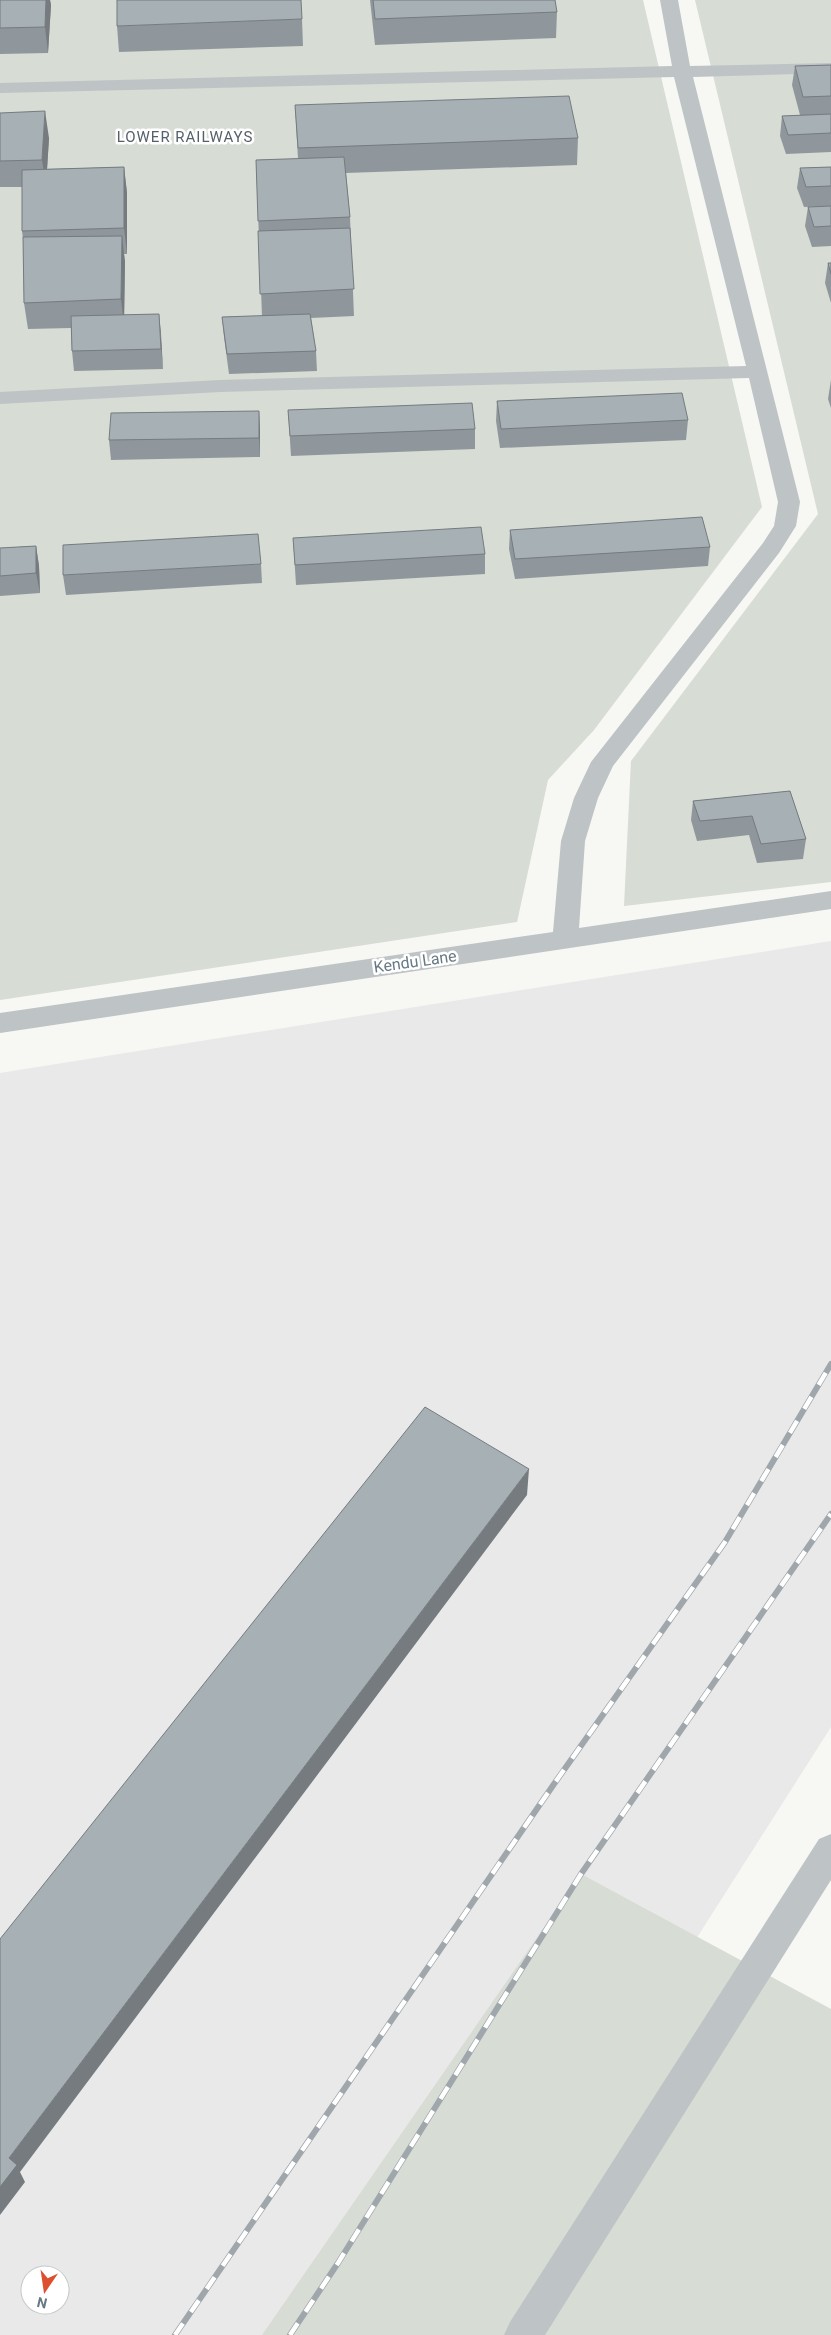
<svg xmlns="http://www.w3.org/2000/svg" width="831" height="2335" font-family="Roboto,sans-serif">
	<style>
		.built { fill: #e8e9e8; fill-rule: evenodd }
		.green { fill: #d7dcd4 }
		.lines { fill: none; stroke-linecap: round; stroke-linejoin: round }
		.service { fill: #bec3c6; fill-rule: evenodd }
		.minor { fill: #bec3c6; fill-rule: evenodd }
		.rail-casing { stroke: #a0a7ac; stroke-width: 6 }
		.rail { stroke: #fff; stroke-width: 4.5; stroke-dasharray: 14; stroke-linecap: butt }
		.wall { fill: #90979c }
		.shaded-wall { fill: #757b7f }
		.building { fill: #a7b0b5; stroke: #757b7f }
		.labels { text-anchor: middle; stroke-width: 5; stroke-linejoin: round; paint-order: stroke }
		.far-neighbourhood-label { font-size: 15px; letter-spacing: 1px; fill: #55616a; stroke: #fff }
		.street-label { font-size: 16px; fill: #677984; stroke: #fff }
	</style>
	<rect width="100%" height="100%" fill="#f7f7f4"/>
	<path class="built" d="M831 941V1727L444 2335H0V1073ZM30 2275H60V2305H30Z"/>
	<path class="green" d="M0 0H643L762 507 594 730 548 780 517 922 0 1000Z
		M695 0H831V882L624 906 631 761 818 514Z
		M581 1874 831 2009V2335H262Z"/>
	<g class="lines">
		<path class="service" d="M831 1834V1880L545 2335H504L510 2322 819 1839Z"/>
		<path class="minor" d="M660 0H678L690 66 831 63V73L693 77 800 502 796 526 779 553 613 766 598 798 585 841 579 928 831 891V909L0 1033V1013L553 932 561 841 574 798 591 762 763 543 774 526 778 502 749 378 220 392 0 404V392L220 380 746 366 674 77 0 93V83L672 66Z"/>
		<defs>
			<path id="rail" d="M175 2335 554 1784 725 1542 831 1364
				M290 2335 338 2263 581 1874 831 1514"/>
		</defs>
		<use href="#rail" class="rail-casing"/>
		<use href="#rail" class="rail"/>
	</g>
	<path class="wall" d="M0 0H50L51 5 48 53 0 54Z
		M370 0H555L557 12 556 38 375 45Z
		M302 19 303 46 119 52 117 26Z
		M831 65V152L786 154 780 136 782 116 800 115 792 85 795 66Z
		M295 105 578 138 577 165 346 173 350 217 354 316 311 318 316 351 317 371 229 374 224 337 222 317 262 316 256 160 298 159Z
		M0 113 49 138 47 169 124 167 127 193V254H124L125 262 124 315 159 314 163 369 74 371 72 351 71 328 28 329 24 303 23 239 22 231V187H0Z
		M831 167V206L804 207 797 188 800 168Z
		M831 206V246L812 247 805 226 808 207Z
		M828 263H831V303L825 283Z
		M831 380V408L828 399Z
		M497 401 688 420 686 440 500 448 496 421Z
		M288 410 475 429V449L291 456Z
		M259 411 260 431V457L111 460 109 440Z
		M510 530 710 547 708 566 515 579 509 549Z
		M293 538 485 554V574L296 585Z
		M36 546 39 566 40 593 0 596V548Z
		M261 564 262 583 66 595 63 575Z
		M790 791 806 839 803 859 757 863 749 835 697 841 691 820 693 801Z"/>
	<path class="shaded-wall" d="M46 0H50L51 5 48 53 45 27Z
		M45 111 49 138 46 186 42 160Z
		M124 167 127 193V254L124 228Z
		M122 236 125 262 124 326 121 299Z
		M159 314 161 334 163 369 161 349Z
		M259 411 260 431V457L259 438Z
		M36 546 39 566 40 593 36 573Z
		M529 1469 527 1495 20 2172 25 2182 0 2215V2187L9 2158Z"/>
	<path class="building" d="M0 0H46L45 27 0 28Z
		M117 0H301L302 19 117 26Z
		M373 0H555L557 12 375 19Z
		M831 65V96L803 97 795 66Z
		M569 96 578 138 298 148 295 105Z
		M45 111 42 160 0 161V113Z
		M831 114V133L788 135 782 116Z
		M344 157 350 217 258 221 256 160Z
		M124 167V228L22 231V170Z
		M831 167V186L806 187 800 168Z
		M831 206V226L814 227 808 207Z
		M350 228 354 289 260 294 258 231Z
		M122 236 121 299 24 303 23 237Z
		M828 263H831V274Z
		M159 314 161 349 72 351 71 316Z
		M310 314 316 351 227 354 222 317Z
		M682 393 688 420 501 429 497 401Z
		M472 403 475 429 290 436 288 410Z
		M259 411V438L109 440 111 413Z
		M702 517 710 547 515 559 510 530Z
		M481 527 485 554 295 565 293 538Z
		M258 534 261 564 63 575V545Z
		M36 546V573L0 576V548Z
		M790 791 806 839 761 844 752 816 700 821 693 801Z
		M425 1407 529 1469 9 2158 17 2165 0 2187V1939Z"/>
	<g class="labels">
		<g class="far-neighbourhood-label">
			<text x="185" y="142">LOWER RAILWAYS</text>
		</g>
		<g class="street-label">
			<text transform="translate(415 961) rotate(-8)" y="6">Kendu Lane</text>
		</g>
	</g>
	<g transform="translate(45 2290) rotate(193)"><circle r="24" fill="#ffffff" stroke="#c2c9ce"/>
	<path d="M0-4L9 19L0 12L-9 19Z" fill="#dd502f"/>
	<text y="-8" font-size="14" font-weight="bold" text-anchor="middle" fill="#677984">N</text>
	</g>
</svg>
